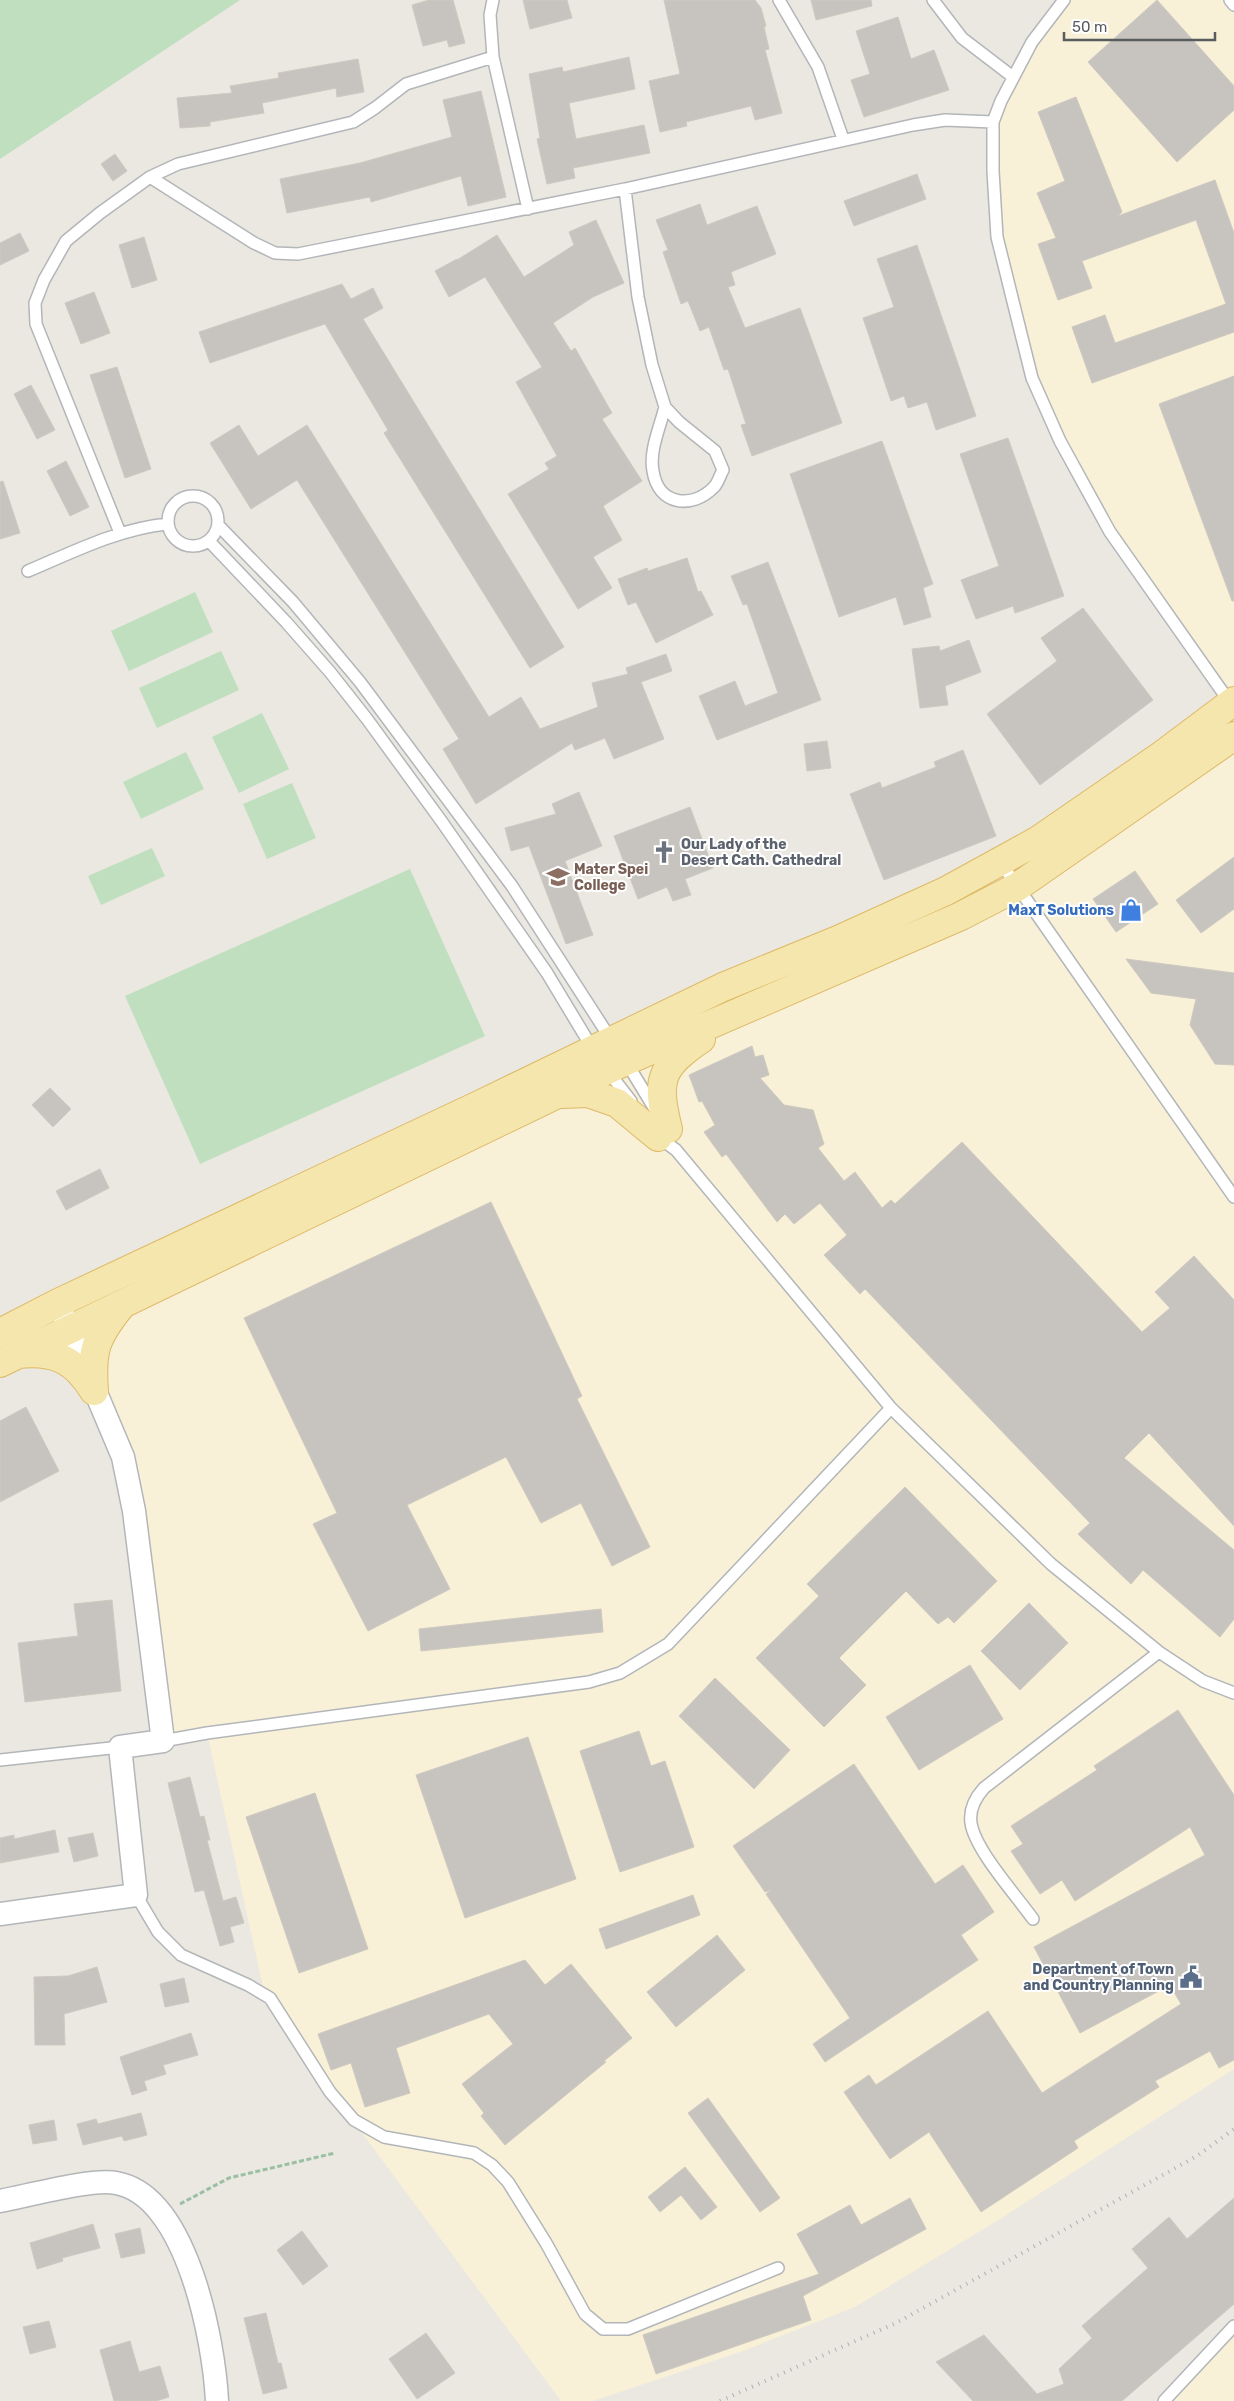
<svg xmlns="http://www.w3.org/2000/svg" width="1234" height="2401" font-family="Rubik,sans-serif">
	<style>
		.commercial { fill: #f8f0d7 }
		.green { fill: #c0dfbf }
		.building { fill: #c7c4bf; stroke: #cec9c0 }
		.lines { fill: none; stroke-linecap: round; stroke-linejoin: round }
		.service-casing { stroke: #b3b6b9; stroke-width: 14 }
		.minor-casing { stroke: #b3b6b9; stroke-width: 25 }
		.primary-casing { stroke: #deb966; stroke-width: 30 }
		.path { stroke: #9abfa3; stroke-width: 3; stroke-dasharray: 5 2.5; stroke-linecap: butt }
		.service { stroke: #fff; stroke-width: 11 }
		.minor { stroke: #fff; stroke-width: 22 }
		.primary { stroke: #f4e6ac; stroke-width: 28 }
		.rail { stroke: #afb0b0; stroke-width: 4; stroke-dasharray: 1 6; stroke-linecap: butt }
		.labels { text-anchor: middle; stroke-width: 4; stroke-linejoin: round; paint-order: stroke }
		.worship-label { font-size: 14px; font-weight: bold; fill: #5b616d; stroke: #fff; text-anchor: start }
		.education-label { font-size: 14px; font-weight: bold; fill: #785e54; stroke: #fff; text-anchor: start }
		.shop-label { font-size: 14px; font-weight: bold; fill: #366cbe; stroke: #fff; text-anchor: end }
		.service-label { font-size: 14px; font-weight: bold; fill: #4e5e75; stroke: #fff; text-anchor: end }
	</style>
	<rect width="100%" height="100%" fill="#eae8e0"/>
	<path class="commercial" d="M1064 0H1234V708L1110 532 1032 378 997 237 993 171 1001 101Z
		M1234 736V2069L1000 2219 855 2307 743 2351 593 2401H561L267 2005 207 1733 163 1741 134 1511 70 1328 961 916Z
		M1234 2326V2401H1164Z"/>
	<path class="green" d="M0 0H240L0 159Z
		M195 592 213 632 129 671 111 631Z
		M221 651 239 690 157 728 139 688Z
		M262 713 289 769 239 793 212 737Z
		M186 752 204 789 141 819 123 782Z
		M292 783 316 838 267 859 243 804Z
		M152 848 165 876 101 905 88 876Z
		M410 869 485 1036 200 1164 125 996Z"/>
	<path class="building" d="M429 0H453L465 43 449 47 447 40 423 46 412 5Z
		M523 0H567L572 18 530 29Z
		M664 0H755L761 8 766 26 764 27 769 49 765 50 782 113 755 120 751 106 686 122 687 126 660 132 649 81 680 74Z
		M811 0H871L872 6 816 20Z
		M1157 0 1234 86V110L1177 162 1088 62Z
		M898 17 911 59 934 50 949 90 864 117 851 80 870 74 856 31Z
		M629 57 635 89 569 103 576 139 644 125 650 153 573 168 575 178 547 184 537 139 540 138 529 74 562 67 563 72Z
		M358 59 364 92 337 97 336 88 262 103 264 113 210 122V126L180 128 177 98 232 93 230 86 279 78 278 73Z
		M481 91 506 197 468 206 461 176 371 202 370 197 287 213 280 179 360 163 452 137 443 100Z
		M1076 97 1122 212 1118 216 1215 180 1234 233V332L1092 383 1072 327 1105 315 1115 343 1226 304 1196 220 1082 261 1092 288 1058 300 1038 244 1056 238 1037 193 1065 181 1038 112Z
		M115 154 127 171 113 181 101 164Z
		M917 174 926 199 854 226 844 201Z
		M700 204 707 225 757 206 776 254 731 272 735 285 728 287 745 328 800 308 842 423 752 456 741 425 746 424 728 369 724 370 709 327 700 331 688 301 681 304 663 252 668 250 656 220Z
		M596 220 624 283 593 297 553 323 571 351 575 348 612 413 602 419 642 481 603 506 622 540 593 557 612 588 578 609 508 494 549 469 545 463 557 456 516 382 542 367 485 277 449 297 435 271 457 259V260L497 235 524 277 574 245 569 232Z
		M20 233 29 251 0 265V243Z
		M144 237 157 280 132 288 119 245Z
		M917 245 976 416 936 430 927 402 908 408 904 396 891 401 863 318 894 307 877 259Z
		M342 284 351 299 373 288 383 308 363 319 564 647 530 668 384 433 388 430 325 324 210 363 199 332Z
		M94 292 110 333 81 344 65 303Z
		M117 367 151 469 125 478 90 375Z
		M1234 376V601H1232L1159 404Z
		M31 385 55 430 37 439 14 394Z
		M239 425 258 456 307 425 489 717 521 697 540 729 598 707 592 683 628 674 626 668 666 654 672 671 641 682 664 739 614 759 605 738 575 750 572 743 476 804 443 749 459 739 297 480 251 509 210 443Z
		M1008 438 1064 596 1015 613 1013 606 976 619 961 580 999 566 960 454Z
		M882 441 933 584 923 588 931 617 904 625 896 597 839 617 790 474Z
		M66 461 89 507 70 516 47 471Z
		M3 481 20 533 0 539V482Z
		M687 558 698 592 701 591 713 615 656 643 636 602 628 605 618 579 647 568 648 571Z
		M768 562 821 700 717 740 699 696 735 681 745 706 778 693 747 604 743 605 731 576Z
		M1083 608 1153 700 1040 785 987 714 1057 661 1041 638Z
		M969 640 981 672 945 686 948 705 920 708 912 649 939 646 940 651Z
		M827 741 831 768 807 771 804 744Z
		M963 750 996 836 884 880 850 794 880 782 882 788 936 767 934 762Z
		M579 792 602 846 565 861 593 935 566 944 529 846 511 851 505 828 556 814 552 804Z
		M690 807 713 868 685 879 691 895 673 901 667 887 638 899 614 836Z
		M1234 857V909L1201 933 1176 900Z
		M1135 871 1158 904 1116 932 1093 899Z
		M1126 959 1234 973V1065L1215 1064 1190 1025 1196 999 1151 993Z
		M752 1046 755 1057 763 1055 769 1075 760 1078 784 1105 813 1110 824 1144 818 1148 844 1181 855 1172 882 1208 891 1200 895 1204 962 1142 1142 1332 1170 1308 1155 1292 1194 1256 1234 1300V1526L1149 1433 1124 1458 1234 1550V1619L1220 1637 1143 1570 1131 1584 1078 1534 1090 1523 865 1289 860 1294 824 1255 847 1235 820 1203 794 1224 785 1214 777 1222 726 1154 722 1157 704 1132 715 1125 702 1101 699 1102 689 1075Z
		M50 1088 71 1109 53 1127 32 1105Z
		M100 1169 109 1188 66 1210 56 1191Z
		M491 1202 582 1396 577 1399 650 1547 612 1566 581 1503 541 1523 506 1457 407 1505 450 1589 368 1631 313 1524 337 1513 244 1318Z
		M26 1407 59 1471 0 1502V1421Z
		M905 1487 997 1581 954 1623 948 1617 938 1624 906 1591 839 1658 866 1685 824 1727 756 1658 819 1596 807 1584Z
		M112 1600 121 1691 25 1702 18 1643 78 1636 74 1604Z
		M1029 1603 1068 1643 1020 1690 981 1651Z
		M601 1609 603 1632 421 1651 419 1629Z
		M970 1665 1003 1719 919 1770 886 1717Z
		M715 1678 790 1750 754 1789 679 1716Z
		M1178 1710 1234 1795V2060L1219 2068 1210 2051 1155 2081 1159 2087 1074 2141 1078 2148 981 2212 929 2132 890 2159 844 2092 869 2075 876 2085 988 2011 1042 2093 1181 2004 1170 1985 1080 2033 1034 1947 1205 1855 1190 1827 1075 1901 1062 1880 1040 1894 1011 1851 1023 1844 1011 1826 1097 1770 1094 1766Z
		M639 1731 651 1766 665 1761 694 1847 620 1872 580 1751Z
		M528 1737 576 1879 465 1918 416 1775Z
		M854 1764 935 1884 963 1865 994 1912 961 1935 978 1960 825 2062 813 2044 850 2018 766 1894 771 1890 765 1892 733 1846Z
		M190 1777 200 1817 204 1816 210 1840H207L223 1901 236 1897 244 1923 230 1927 234 1942 220 1946 204 1890 195 1892 168 1783Z
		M315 1793 368 1949 299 1973 246 1817Z
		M55 1830 59 1852 0 1863V1838L14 1835V1839Z
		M93 1833 98 1856 74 1862 68 1838Z
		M693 1895 700 1915 606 1949 599 1929Z
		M717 1935 745 1970 676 2027 647 1992Z
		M525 1960 545 1985 571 1964 632 2038 604 2061 606 2062 505 2145 481 2116 484 2113 462 2084 513 2044 489 2014 396 2048 410 2093 365 2107 351 2063 331 2070 318 2034Z
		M97 1967 107 2002 64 2014 65 2045H35L34 1977 68 1976Z
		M184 1978 189 2002 165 2007 160 1984Z
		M191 2033 198 2055 163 2065 166 2074 144 2081 147 2090 132 2095 120 2057Z
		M708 2098 780 2198 760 2212 688 2113Z
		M141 2113 147 2135 124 2141 122 2136 83 2145 77 2124 96 2119 98 2124Z
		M54 2120 57 2140 33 2144 29 2125Z
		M685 2167 717 2207 701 2220 681 2195 660 2212 648 2197Z
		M910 2198 926 2229 803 2296 811 2320 656 2374 643 2335 819 2274 797 2234 850 2205 861 2225Z
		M1234 2198V2304L1122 2401H973L936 2362 984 2335 1037 2394 1064 2384 1059 2369 1092 2338 1082 2326 1148 2268 1132 2249 1169 2217 1187 2239Z
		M93 2224 100 2248 62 2258 63 2261 37 2269 30 2243Z
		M140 2228 145 2253 121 2258 115 2234Z
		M302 2231 328 2266 303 2285 277 2250Z
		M266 2313 278 2363H281L287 2388 263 2394 244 2318Z
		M49 2321 56 2347 30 2354 23 2327Z
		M426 2333 455 2373 417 2399 389 2359Z
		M130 2341 139 2372 160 2366 169 2397 156 2401H114L100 2350Z"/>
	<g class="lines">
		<defs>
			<path id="service" d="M493 0 490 15 493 57 528 209
				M779 0 818 67 843 139
				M933 0 962 38 1013 77
				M1064 0 1032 42 1001 101 993 122V171L997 237 1032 378 1060 441 1110 532 1231 704
				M1230 0 1234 5
				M150 177 254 243 275 253 298 254 625 189 913 125 945 120 993 122
				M625 189 638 297 652 365 665 407 679 422 715 451 723 470C720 475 718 483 714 487 692 510 658 505 653 471 649 451 660 427 665 407
				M168 521a25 25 0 1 1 50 0a25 25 0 1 1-50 0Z
				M218 525 293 602 360 682 512 886 612 1041
				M120 533 36 324 35 303 44 280 66 241 100 213 150 177 178 164 353 122 375 108 406 84 493 57
				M209 541 286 622 330 672 367 719 442 822 547 973 594 1051
				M28 571C73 552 118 529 167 524
				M1001 863 1234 1197
				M625 1060 656 1111
				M607 1070 631 1101
				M657 1136 676 1150 891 1408 1051 1564 1159 1652 1203 1681 1234 1693
				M163 1741 207 1733 589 1682 620 1673 668 1644 891 1408
				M0 1760 120 1747
				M136 1895 158 1932 181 1955 248 1985 270 1998 330 2092 354 2120 384 2137 474 2153 492 2165 508 2182 546 2243 585 2314 603 2329H628L778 2268
				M1033 1919C1016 1895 975 1850 971 1823 969 1809 975 1798 984 1788L1159 1652
				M1164 2401 1234 2326"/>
			<path id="minor" d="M0 1914 136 1895 120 1747 163 1741 134 1511 123 1457 58 1303
				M0 2201C27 2196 93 2178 116 2183 187 2195 214 2341 217 2401"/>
			<path id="primary" d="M561 1094 588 1093 617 1103 658 1137
				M668 1129C656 1081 659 1067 701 1039
				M0 1333 58 1303 479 1105 723 987 838 940 946 891 1037 841 1162 755 1234 701
				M18 1354C55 1350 75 1360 94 1391
				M0 1363 626 1061 961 916 1017 887 1234 736
				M94 1391C91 1351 95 1338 120 1307"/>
		</defs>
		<use href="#service" class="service-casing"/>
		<use href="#minor" class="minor-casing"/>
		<use href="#primary" class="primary-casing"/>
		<path class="path" d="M180 2204 229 2178 335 2153"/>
		<use href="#service" class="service"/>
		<use href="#minor" class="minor"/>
		<use href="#primary" class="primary"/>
		<path class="rail" d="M720 2401 896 2323 1197 2156 1234 2129"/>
	</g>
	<defs>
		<symbol id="church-bare" viewBox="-9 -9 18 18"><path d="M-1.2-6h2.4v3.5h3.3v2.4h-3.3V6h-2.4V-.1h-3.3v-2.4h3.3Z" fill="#6b7280" stroke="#fff" stroke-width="2.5" paint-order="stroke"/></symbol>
		<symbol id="school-bare" viewBox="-9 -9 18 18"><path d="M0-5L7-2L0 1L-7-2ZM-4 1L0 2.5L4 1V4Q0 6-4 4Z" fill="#8d6e63" stroke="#fff" stroke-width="2.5" paint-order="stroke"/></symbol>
		<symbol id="shop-bare" viewBox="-9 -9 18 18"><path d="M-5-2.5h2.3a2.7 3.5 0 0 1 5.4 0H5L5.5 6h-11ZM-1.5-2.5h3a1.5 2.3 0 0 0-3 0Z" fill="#3f7fe0" stroke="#fff" stroke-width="2.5" paint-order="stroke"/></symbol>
		<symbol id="civic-bare" viewBox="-9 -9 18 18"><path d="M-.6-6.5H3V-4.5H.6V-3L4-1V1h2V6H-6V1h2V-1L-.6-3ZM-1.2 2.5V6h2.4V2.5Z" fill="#5c6f8a" stroke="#fff" stroke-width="2.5" paint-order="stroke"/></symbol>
	</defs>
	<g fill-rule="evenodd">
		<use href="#church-bare" x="648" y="836" width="32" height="32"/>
		<use href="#school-bare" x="542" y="861" width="32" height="32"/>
		<use href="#shop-bare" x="1115" y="894" width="32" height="32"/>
		<use href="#civic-bare" x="1175" y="1961" width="32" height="32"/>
	</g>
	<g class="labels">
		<g class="worship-label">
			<text x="681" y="849">Our Lady of the<tspan x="681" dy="16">Desert Cath. Cathedral</tspan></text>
		</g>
		<g class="education-label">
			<text x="574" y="874">Mater Spei<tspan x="574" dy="16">College</tspan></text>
		</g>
		<g class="shop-label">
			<text x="1114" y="915">MaxT Solutions</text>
		</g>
		<g class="service-label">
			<text x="1174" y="1974">Department of Town<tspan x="1174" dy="16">and Country Planning</tspan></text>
		</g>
	</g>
	<path d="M1064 32v8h151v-8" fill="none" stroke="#595c5f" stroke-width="2.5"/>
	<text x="1072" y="32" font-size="15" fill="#595c5f" stroke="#ffffff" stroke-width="4" paint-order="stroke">50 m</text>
</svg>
